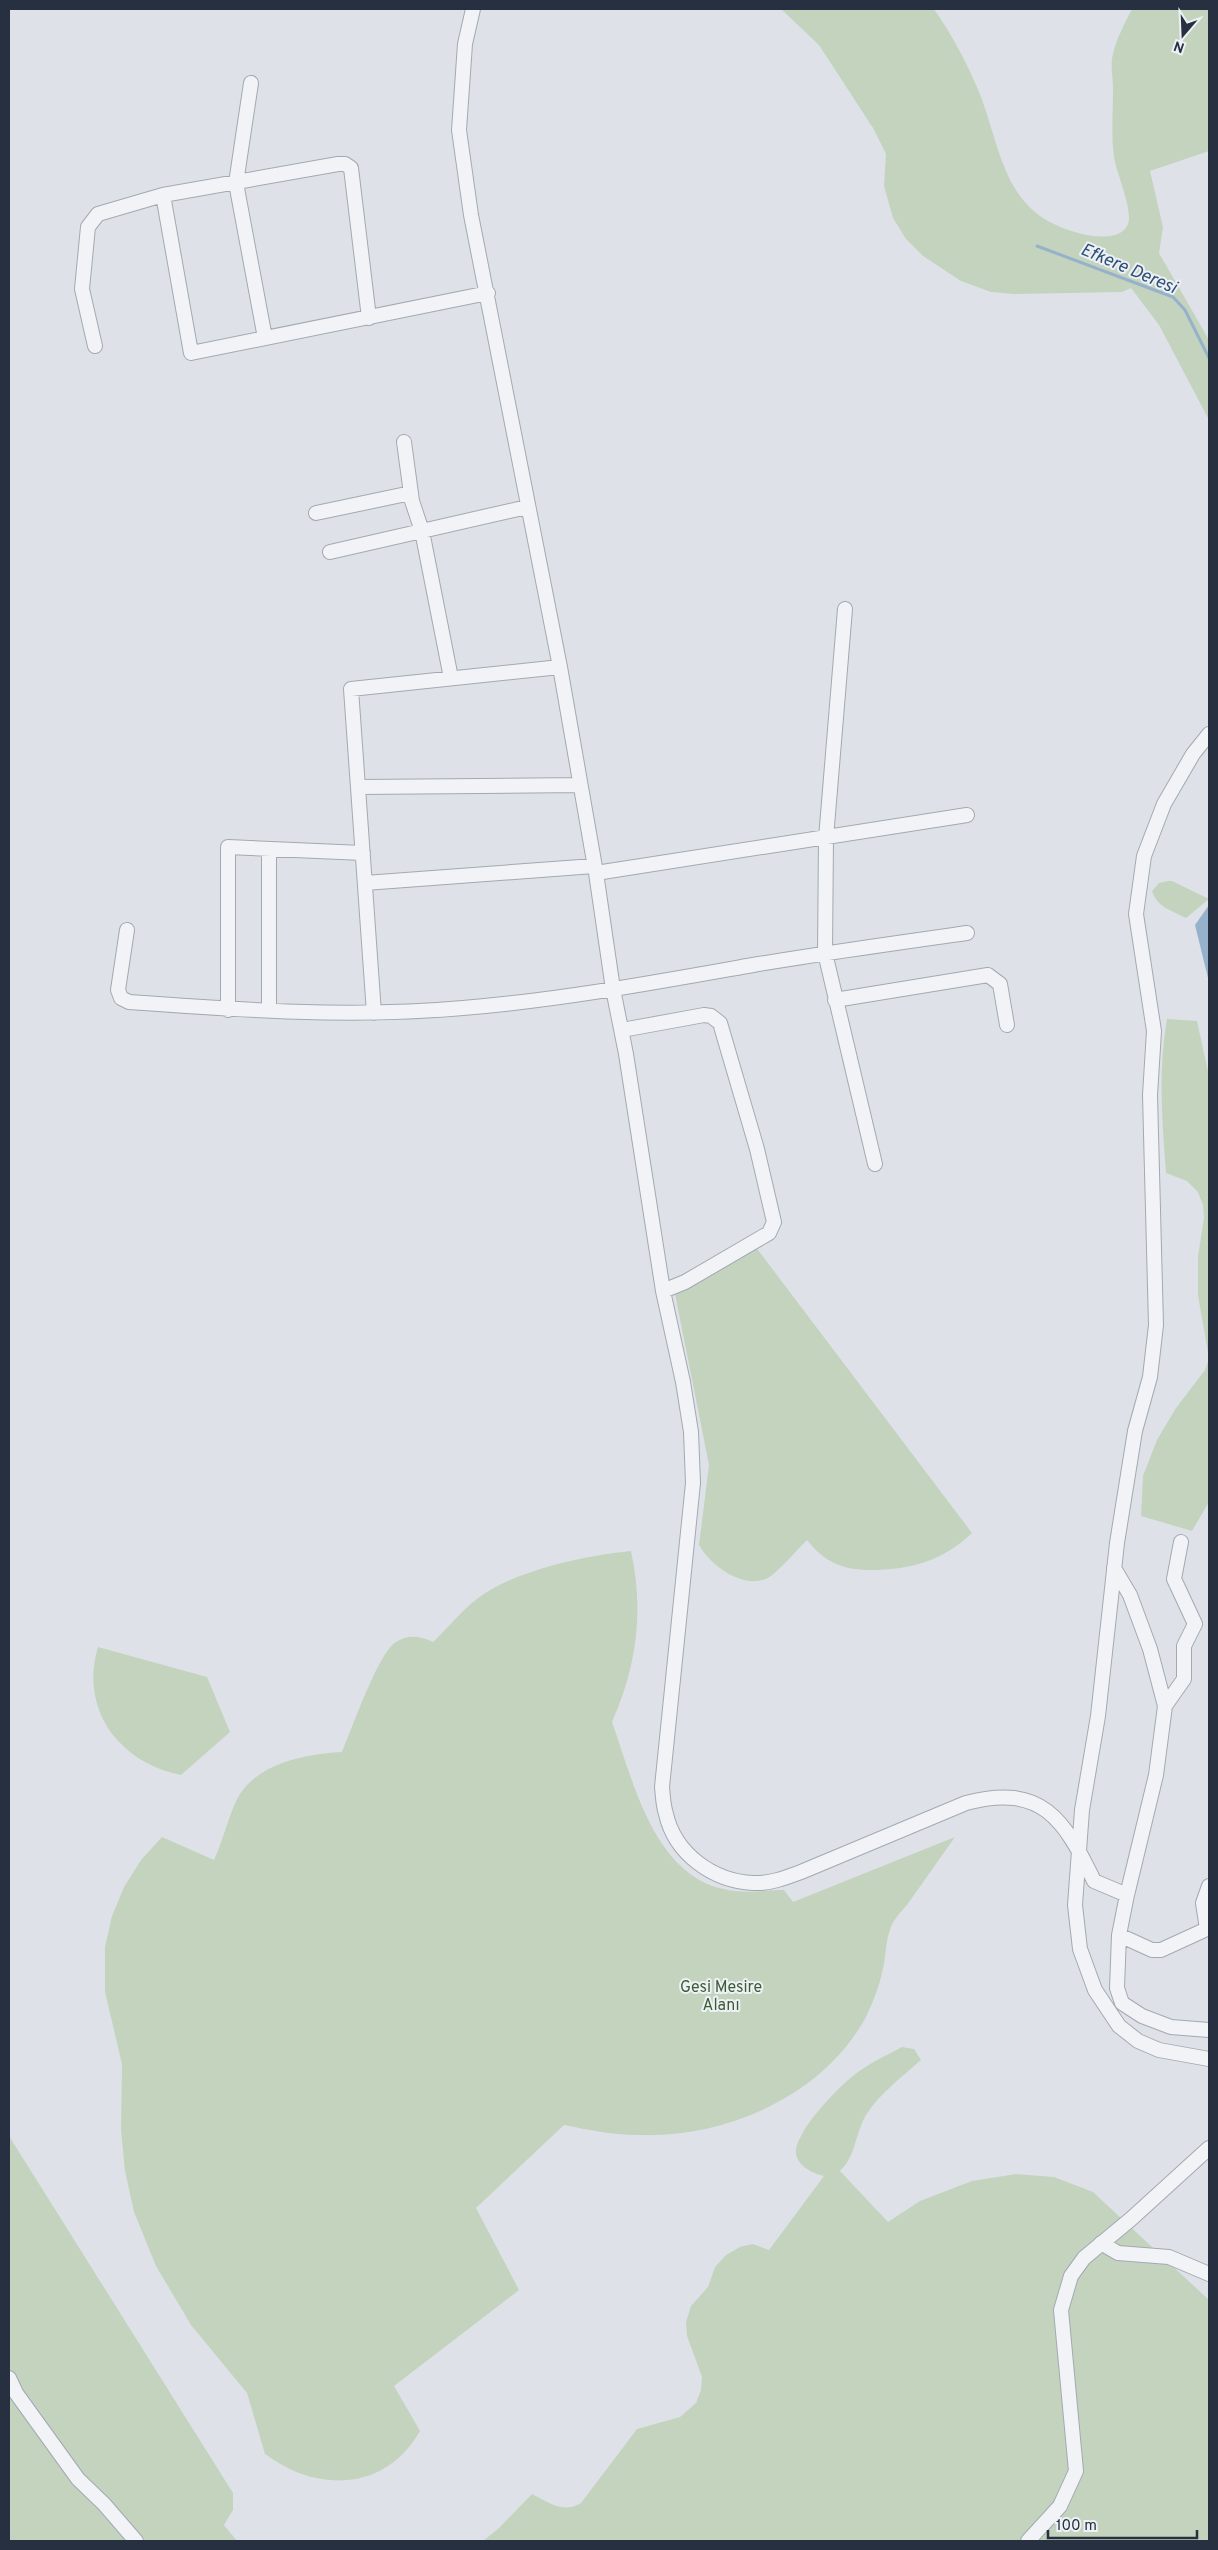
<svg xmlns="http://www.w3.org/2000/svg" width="1218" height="2550" font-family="Overpass,sans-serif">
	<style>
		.green { fill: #c4d3be }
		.water { fill: #96b1cb }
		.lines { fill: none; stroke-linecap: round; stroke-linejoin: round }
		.stream { stroke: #96b1cb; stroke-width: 3 }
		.minor-casing { stroke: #a3a9b2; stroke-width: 16 }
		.minor { stroke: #f1f3f6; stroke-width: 14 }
		.labels { text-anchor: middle; stroke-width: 4; stroke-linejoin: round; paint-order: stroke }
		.park-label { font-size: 16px; fill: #3b5c33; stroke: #edf1f6 }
		.water-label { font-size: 18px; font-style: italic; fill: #2e4f76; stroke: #edf1f6 }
	</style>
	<rect width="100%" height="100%" fill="#dee2e8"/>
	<path class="green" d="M781 9H934C952 35 967 63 979 92 999 141 1002 201 1056 225 1072 233 1116 246 1127 226 1135 213 1116 173 1114 157 1111 135 1113 111 1113 88 1113 78 1110 64 1113 54 1116 39 1125 23 1132 9H1209V151L1150 171 1163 227 1159 253 1209 340V420L1159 325 1131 288 1122 292 1014 294 991 292 961 281 923 256 906 239 893 218 884 186 886 154 873 128 819 45Z
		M1168 881H1172L1209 899 1186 918C1172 911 1157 907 1152 891L1159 883Z
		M1167 1019 1197 1021 1209 1076V1502L1192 1531 1141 1516 1143 1476 1157 1440 1176 1408 1205 1370 1209 1359 1198 1295V1256L1204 1218 1203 1205 1198 1192 1187 1181 1166 1173C1162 1121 1158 1071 1167 1019Z
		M755 1246 972 1533C943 1561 910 1570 870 1570 843 1570 824 1562 807 1540 799 1548 777 1573 768 1578 743 1590 710 1565 699 1545L709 1465 675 1294Z
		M631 1551C644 1610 637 1666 612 1722 634 1783 655 1883 735 1891 751 1893 768 1890 784 1890L793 1902 955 1837C939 1860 923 1882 907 1905 901 1912 892 1921 890 1930 886 1940 886 1953 884 1963 881 1982 874 2000 866 2017 823 2096 726 2138 639 2135 613 2135 589 2130 564 2125L476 2208 519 2290 394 2386 420 2431C385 2492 317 2493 265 2454L247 2393 191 2325 156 2266 134 2212 125 2171 121 2130 122 2064 105 1992V1947L112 1916 124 1887 141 1860 162 1837 214 1860C223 1840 228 1818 237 1799 256 1763 306 1754 342 1752 352 1729 378 1653 396 1642 408 1634 421 1636 433 1642 448 1628 461 1611 477 1599 512 1571 587 1555 631 1551Z
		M98 1647 207 1677 230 1732 181 1775C120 1763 79 1710 98 1647Z
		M902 2047 914 2049 921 2060C902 2077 880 2093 866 2115 855 2134 856 2156 840 2171L888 2222 920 2201 972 2181 1016 2174 1054 2177 1093 2192 1209 2300V2541H483L499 2528 532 2494C548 2502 563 2514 581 2503L637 2429 680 2417 696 2403 701 2390 702 2377 687 2336 686 2322 691 2306 708 2287 715 2267 726 2255 740 2247 753 2244 769 2250 824 2176C813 2174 794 2165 796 2149 801 2125 839 2086 858 2072 872 2062 887 2055 902 2047Z
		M9 2136 233 2493V2510L224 2525 237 2541H9Z"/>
	<path class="water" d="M1209 905V982L1195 925Z"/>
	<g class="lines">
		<path class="stream" d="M1037 246 1173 297 1185 310 1209 358"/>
		<defs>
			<path id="minor" d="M473 9 465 44 459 130 471 215 560 667 596 873 613 989 626 1054 663 1291 683 1382 691 1432 693 1483 662 1787C663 1796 663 1805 666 1814 675 1854 713 1881 753 1883 769 1884 785 1878 801 1872L966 1803C1042 1783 1064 1819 1094 1881L1127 1895
				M251 83 236 183 265 338
				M163 195 191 353 488 293
				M95 346 82 289 88 227 98 214 163 195 338 164H345L351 168 369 318
				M404 442 412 501 422 531 451 678
				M316 513 411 493
				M330 552 527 507
				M845 609 826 838 825 953 875 1164
				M1209 734 1193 754 1164 804 1144 856 1136 914 1154 1031 1150 1095 1156 1325 1150 1377 1135 1431 1117 1543 1098 1716 1082 1810 1075 1905 1080 1949 1095 1990 1119 2026 1138 2041 1159 2050 1209 2059
				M358 787 580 785
				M269 849V1011
				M596 873 967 815
				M365 883 594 866
				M127 930 118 990 121 998 129 1002C240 1010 352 1018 463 1008 560 1000 657 982 753 965 824 953 896 943 967 933
				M835 1000 988 975 1000 984 1007 1025
				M228 1010V847L363 853
				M374 1013 351 689 560 667
				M622 1030 704 1015 711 1016 720 1023 757 1149 774 1222 769 1233 685 1282 663 1291
				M1114 1568 1130 1595 1150 1649 1165 1706 1156 1775 1127 1895 1119 1935 1117 1988 1122 2003 1142 2016 1171 2027 1209 2030
				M1165 1706 1184 1679V1646L1195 1624 1174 1579 1181 1542
				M1207 1929 1203 1903 1209 1886
				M1119 1935 1152 1950H1161L1209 1928
				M1101 2243 1118 2253 1169 2257 1209 2274
				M9 2378 16 2393 78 2479 104 2504 136 2541
				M1028 2541 1060 2506 1076 2471 1061 2310 1071 2276 1084 2258 1131 2219 1209 2148"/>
		</defs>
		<use href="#minor" class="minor-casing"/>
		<use href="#minor" class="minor"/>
	</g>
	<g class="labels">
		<g class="park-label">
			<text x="721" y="1992">Gesi Mesire<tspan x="721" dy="18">Alanı</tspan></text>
		</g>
		<g class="water-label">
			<text transform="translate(1129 268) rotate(23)" y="6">Efkere Deresi</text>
		</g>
	</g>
	<rect width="1218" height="2550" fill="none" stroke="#263040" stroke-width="20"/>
	<g transform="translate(1183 35) rotate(199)" stroke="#edf1f6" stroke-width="4" paint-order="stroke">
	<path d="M0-4L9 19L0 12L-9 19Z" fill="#263040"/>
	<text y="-8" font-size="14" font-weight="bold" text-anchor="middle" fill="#263040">N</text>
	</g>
	<path d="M1048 2530v8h149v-8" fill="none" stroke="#263040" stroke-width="2.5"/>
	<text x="1056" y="2530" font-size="15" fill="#263040" stroke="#edf1f6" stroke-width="4" paint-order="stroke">100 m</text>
</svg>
